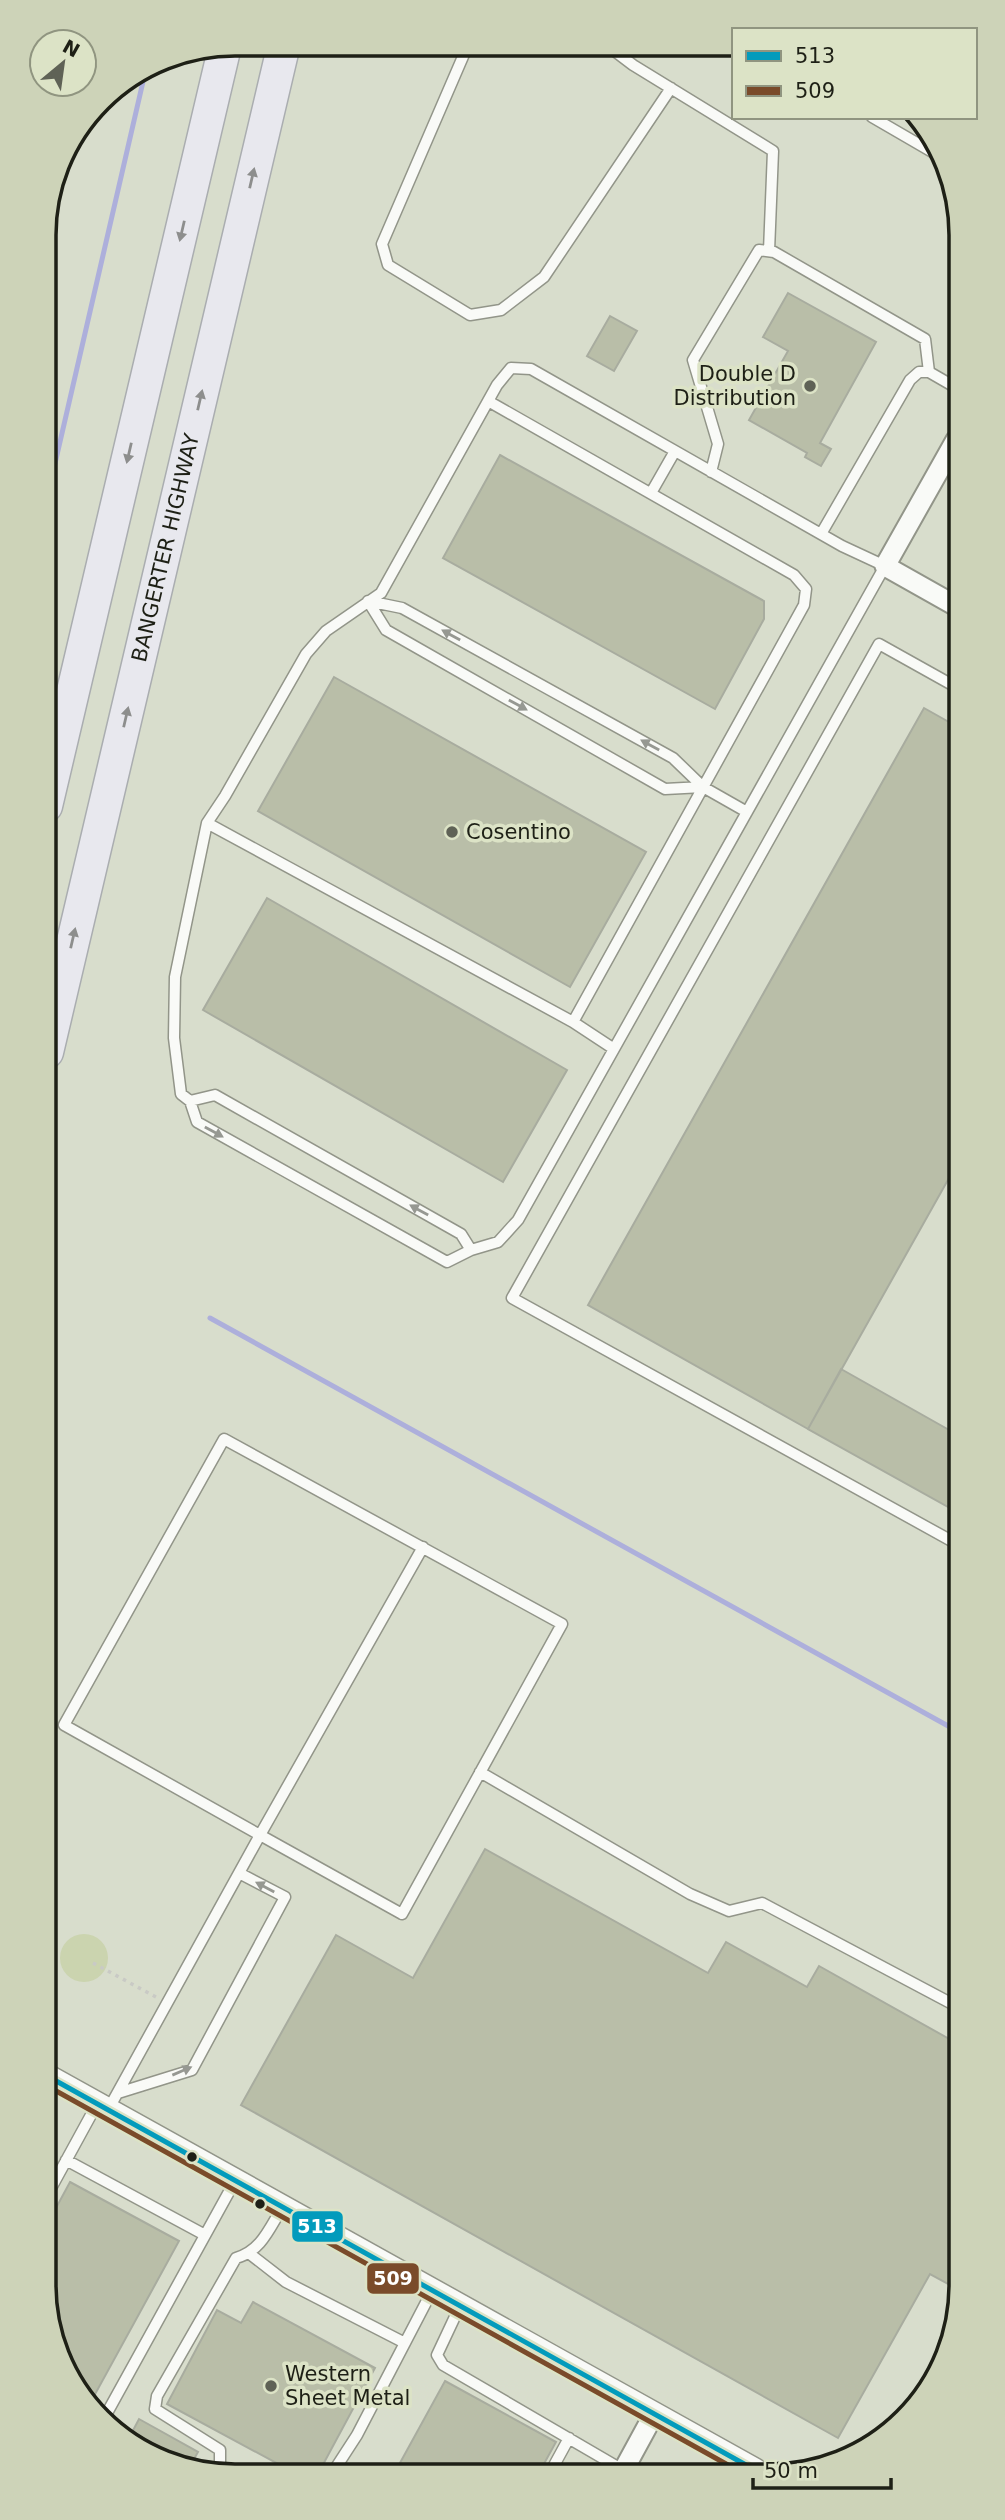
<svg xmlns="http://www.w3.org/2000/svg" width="1005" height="2520" font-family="'DejaVu Sans',sans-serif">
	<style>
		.green { fill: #cbd4af }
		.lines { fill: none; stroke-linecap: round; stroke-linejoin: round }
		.stream { stroke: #adafdb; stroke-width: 5 }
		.building { fill: #b9bea8; stroke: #a8ac9f; stroke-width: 2 }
		.service-casing { stroke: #929589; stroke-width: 13 }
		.minor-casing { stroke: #929589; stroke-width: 23 }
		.tertiary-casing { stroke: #929589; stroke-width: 26 }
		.trunk-casing { stroke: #aaadb0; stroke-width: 35 }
		.path { stroke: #c9cac5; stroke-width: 3.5; stroke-dasharray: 3.5 5; stroke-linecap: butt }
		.service { stroke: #f9faf7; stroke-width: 10 }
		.minor { stroke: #f9faf7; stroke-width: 19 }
		.tertiary { stroke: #f9faf7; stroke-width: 23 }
		.trunk { stroke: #e8e8ee; stroke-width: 32 }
		.bus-1-casing { stroke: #dce3c6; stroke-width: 10 }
		.bus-2-casing { stroke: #dce3c6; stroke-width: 10 }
		.bus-1 { stroke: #039bbc; stroke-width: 5 }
		.bus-2 { stroke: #7a4b2a; stroke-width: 5 }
		.oneway { fill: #8d8e8d }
		.oneway2 { fill: #969892 }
		.poi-dot { fill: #5f6256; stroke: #dce3c6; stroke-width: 2.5 }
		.bus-dot { fill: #1e2016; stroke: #dce3c6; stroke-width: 2.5 }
		.labels { text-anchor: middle; stroke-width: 7; stroke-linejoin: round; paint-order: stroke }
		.poi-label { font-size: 21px; fill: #1e2016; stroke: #dce3c6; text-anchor: start }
		.street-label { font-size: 21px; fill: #1e2016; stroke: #dce3c6 }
		.rim { fill: none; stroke: #1e2016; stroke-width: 3.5 }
		.line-badge { stroke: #dce3c6; stroke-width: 2.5 }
		.badge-label { font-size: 19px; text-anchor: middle; font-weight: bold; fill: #fff }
	</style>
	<rect width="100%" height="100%" fill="#d8ddcc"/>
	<path class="green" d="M60 1958a24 24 0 1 1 48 0a24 24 0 1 1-48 0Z"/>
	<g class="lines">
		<path class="stream" d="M45 507 145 73
			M210 1318 959 1732"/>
	</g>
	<path class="building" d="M788 293 876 342 820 443 831 449 821 466 805 457 807 453 749 420 788 351 763 337Z
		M610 316 637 331 614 371 587 356Z
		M500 455 764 601V619L715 709 443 558Z
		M334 677 646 852 570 987 258 811Z
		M924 708 956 726 958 1162 808 1429 588 1305Z
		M267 898 567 1070 503 1182 203 1010Z
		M841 1369 958 1435 959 1513 808 1429Z
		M485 1849 708 1973 726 1942 807 1987 819 1966 960 2045 961 2291 930 2274 838 2438 241 2105 336 1935 413 1978Z
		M70 2182 179 2241 93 2398 84 2393 50 2334V2219Z
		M253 2302 375 2368 319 2472H293L167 2404 217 2310 241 2323Z
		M445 2381 556 2442 540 2471 395 2472Z
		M139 2419 198 2452 189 2468 130 2436Z"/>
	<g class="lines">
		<defs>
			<path id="service" d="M468 45 382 244 388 265 470 315 501 310 544 277 671 88
				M608 46 633 65 773 151 769 251
				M872 117 934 153
				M488 401 794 575 806 589 804 605 573 1022
				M711 472 718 444 693 360 759 250 774 252 925 339 929 372
				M651 493 675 451
				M821 534 910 380 919 372H929L955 387
				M956 687 879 644 512 1298 959 1545
				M703 787 665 789 386 630 368 601 402 608 673 758 703 787 747 812
				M207 823 573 1022 614 1049
				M190 1101 181 1094 174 1038 175 977 207 823 225 796 306 654 326 631 381 593 497 385 511 368 531 369 842 546 885 566 518 1220 498 1242 471 1250 447 1262 197 1122 190 1101 215 1095 461 1234 471 1250
				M957 1386 958 1384
				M480 1772 690 1894 729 1911 762 1903 960 2008
				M118 2093 192 2070 285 1897 239 1873
				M108 2110 260 1835 64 1725 224 1439 562 1624 402 1914 260 1835 423 1547
				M66 2160 205 2235
				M50 2190 97 2104
				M250 2254 286 2282 405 2343
				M460 2306 437 2355 443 2365 623 2470
				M102 2422 235 2181
				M551 2471 569 2438
				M333 2472 357 2435 432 2291
				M220 2473V2450L155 2409 157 2396 236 2258C261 2251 269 2229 282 2208"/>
			<path id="minor" d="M956 440 885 566 956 606
				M623 2471 654 2414"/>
			<path id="tertiary" d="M49 2077 755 2470"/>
			<g id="trunk">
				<path d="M46 806 225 46"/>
				<path id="s1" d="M47 1052 284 44"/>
			</g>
		</defs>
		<use href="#service" class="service-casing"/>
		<use href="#minor" class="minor-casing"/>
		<use href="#tertiary" class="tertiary-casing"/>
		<use href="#trunk" class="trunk-casing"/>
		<path class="path" d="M93 1963 156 1997"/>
		<use href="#service" class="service"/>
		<use href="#minor" class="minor"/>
		<use href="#tertiary" class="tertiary"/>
		<use href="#trunk" class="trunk"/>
		<defs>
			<path id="bus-1" d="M49 2077 755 2470"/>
			<path id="bus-2" d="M49 2087 737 2470"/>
		</defs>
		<use href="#bus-1" class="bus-1-casing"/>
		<use href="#bus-2" class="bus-2-casing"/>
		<use href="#bus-1" class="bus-1"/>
		<use href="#bus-2" class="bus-2"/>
	</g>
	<defs><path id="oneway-solid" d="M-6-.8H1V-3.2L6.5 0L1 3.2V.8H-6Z" transform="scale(1.75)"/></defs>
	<g class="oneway">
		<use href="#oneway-solid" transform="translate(252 178) rotate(-77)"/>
		<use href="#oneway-solid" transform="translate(182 231) rotate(103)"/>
		<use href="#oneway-solid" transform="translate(200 400) rotate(-77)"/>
		<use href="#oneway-solid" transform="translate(129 453) rotate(103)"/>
		<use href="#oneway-solid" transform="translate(126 717) rotate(-77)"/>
		<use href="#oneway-solid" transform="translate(73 938) rotate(-77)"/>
	</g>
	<g class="oneway2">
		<use href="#oneway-solid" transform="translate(451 635) rotate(-151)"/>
		<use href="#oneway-solid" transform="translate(518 705) rotate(29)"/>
		<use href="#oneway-solid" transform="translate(650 745) rotate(-151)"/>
		<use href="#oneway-solid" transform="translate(214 1132) rotate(29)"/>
		<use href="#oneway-solid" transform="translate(419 1210) rotate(-151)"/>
		<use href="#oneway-solid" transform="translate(265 1887) rotate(-152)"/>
		<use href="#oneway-solid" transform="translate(182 2071) rotate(-23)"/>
	</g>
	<g class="poi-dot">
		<circle cx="810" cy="386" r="7"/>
		<circle cx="452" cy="832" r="7"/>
		<circle cx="271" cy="2386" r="7"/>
	</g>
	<g class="bus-dot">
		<circle cx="192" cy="2157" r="6"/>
		<circle cx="260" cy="2204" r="6"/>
	</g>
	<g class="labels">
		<g class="poi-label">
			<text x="796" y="381" text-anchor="end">Double D<tspan x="796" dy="24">Distribution</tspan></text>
			<text x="466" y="839">Cosentino</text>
			<text x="285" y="2381">Western<tspan x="285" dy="24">Sheet Metal</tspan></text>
		</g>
		<g class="street-label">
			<text dy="7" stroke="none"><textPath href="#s1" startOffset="518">BANGERTER HIGHWAY</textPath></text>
		</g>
	</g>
	<path d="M0 0H1005V2520H0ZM235 56H770A179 179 0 0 1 949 235V2285A179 179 0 0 1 770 2464H235A179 179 0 0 1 56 2285V235A179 179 0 0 1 235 56Z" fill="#cdd3b8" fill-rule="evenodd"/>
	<path class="rim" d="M235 56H770A179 179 0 0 1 949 235V2285A179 179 0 0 1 770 2464H235A179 179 0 0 1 56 2285V235A179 179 0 0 1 235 56Z"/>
	<g class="line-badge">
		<rect x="291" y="2210" width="53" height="33" rx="7" fill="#039bbc"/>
		<rect x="366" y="2262" width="54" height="33" rx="7" fill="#7a4b2a"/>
	</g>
	<g class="badge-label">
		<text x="317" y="2233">513</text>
		<text x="393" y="2285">509</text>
	</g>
	<rect x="732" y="28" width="245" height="91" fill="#dce3c6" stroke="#909580" stroke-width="2"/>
	<rect x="746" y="51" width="35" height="10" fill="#039bbc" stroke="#909580" stroke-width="2"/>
	<text x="795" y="63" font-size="21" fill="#1e2016">513</text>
	<rect x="746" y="86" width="35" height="10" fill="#7a4b2a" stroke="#909580" stroke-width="2"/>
	<text x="795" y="98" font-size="21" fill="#1e2016">509</text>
	<g transform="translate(63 63) rotate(29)"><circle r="33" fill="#dce3c6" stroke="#909580" stroke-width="2"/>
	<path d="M0-5L12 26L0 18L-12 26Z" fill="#5f6256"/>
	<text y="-10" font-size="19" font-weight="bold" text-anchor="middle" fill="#1e2016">N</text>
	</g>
	<path d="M753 2478v10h138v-10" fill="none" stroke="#1e2016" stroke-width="3.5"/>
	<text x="764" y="2478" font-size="21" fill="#1e2016" stroke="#dce3c6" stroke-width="5" paint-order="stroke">50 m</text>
</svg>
